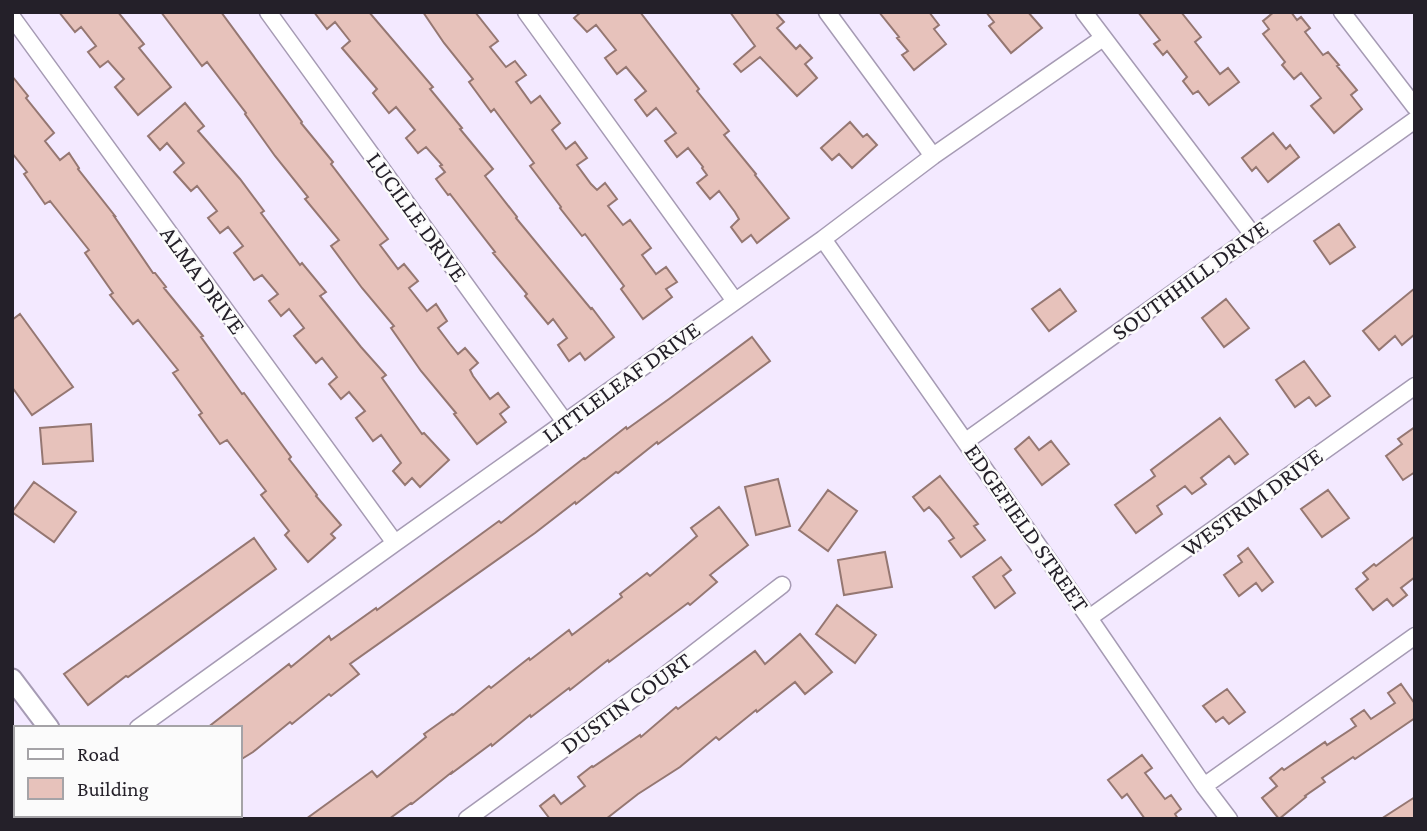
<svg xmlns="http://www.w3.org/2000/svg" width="1427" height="831" font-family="'Crimson Pro',serif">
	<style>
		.building { fill: #e7c2bb; stroke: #957772; stroke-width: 2 }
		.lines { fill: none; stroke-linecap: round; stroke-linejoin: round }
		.minor-casing { stroke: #a69bb4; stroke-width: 19 }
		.major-casing { stroke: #a69bb4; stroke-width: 23 }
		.minor { stroke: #fff; stroke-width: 16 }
		.major { stroke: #fff; stroke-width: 19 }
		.labels { text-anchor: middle; stroke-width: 5; stroke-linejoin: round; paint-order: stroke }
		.street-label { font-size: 24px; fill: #242029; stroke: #fbfbfb }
	</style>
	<rect width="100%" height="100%" fill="#f3e9ff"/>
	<path class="building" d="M59 12H118L144 44 139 48 171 87 138 115 115 87 124 79 108 61 100 67 88 52 96 46 81 27 75 32Z
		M161 12H221L302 122 301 123 333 162 331 164 388 239 380 245 398 269 404 264 418 281 409 288 427 311 436 304 447 321 438 328 450 344 458 354 465 348 478 363 470 370 473 376 490 399 498 393 509 407 500 414 506 422 477 444 454 414 456 413 421 371 391 328 394 326 362 288 331 246 339 240 305 199 308 197 275 156 245 114 246 113 207 62 202 66Z
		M314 12H369L433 87 430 89 462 128 460 129 493 169 485 176 517 217 516 218 591 309 592 308 614 337 585 360 580 353 569 361 558 345 567 338 553 319 548 324 525 296 527 294 493 253 495 252 450 194 448 195 436 179 445 172 440 166 442 165 426 147 418 153 406 138 415 130 396 107 389 113 373 93 377 89 342 48 350 41 335 22 327 29Z
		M423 12H475L498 41 490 47 506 67 515 61 526 75 516 82 531 103 540 96 560 123 552 130 566 149 575 142 587 158 577 165 591 184 597 190 605 183 617 199 608 206 623 225 630 220 651 248 642 255 656 274 666 267 677 282 666 289 672 297 643 319 621 289 624 286 585 234 582 236 560 208 561 207 530 166 534 163 494 109 491 112 469 82 473 79 444 43Z
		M581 12H640L699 89 697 91 729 131 724 135 756 174 755 175 789 218 757 243 751 235 742 242 731 227 739 219 735 212 719 191 710 199 697 183 707 175 702 168 703 167 688 148 677 157 665 141 676 133 656 108 647 116 635 100 646 91 626 67 617 74 605 58 616 50 596 25 587 32 574 18Z
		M730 12H775L784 22 777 28 796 49 800 45 812 58 805 64 817 78 797 96 760 57 741 72 734 64 755 46Z
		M879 12H929L939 25 934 29 946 44 914 70 902 55 908 51 897 38 899 37Z
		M986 12H1028L1042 28 1011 53 989 26 994 22Z
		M1138 12H1181L1201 37 1195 42 1220 74 1228 68 1239 82 1209 105 1198 91 1193 94 1183 81 1187 77 1167 51 1163 55 1154 44 1160 40Z
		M1274 12H1291L1297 20 1301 17 1310 28 1305 32 1323 55 1328 52 1339 65 1337 66 1357 90 1351 95 1362 109 1334 133 1311 106 1321 98 1301 73 1294 79 1282 65 1285 62 1263 34 1269 29 1263 21Z
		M12 76 28 96 26 98 54 133 45 141 60 160 69 153 79 168 78 169 115 216H114L153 273H155L166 287 164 288 203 336 201 337 242 394 244 393 291 457 289 459 317 495 316 496 341 525 331 534 335 538 308 562 285 535 289 531 261 495 266 491 227 440 220 444 199 415 202 413 173 373 178 370 138 320 133 324 110 295 113 293 85 253 89 250 50 201 45 204 24 174 27 172 12 153Z
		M185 103 204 126 198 131 240 179 264 211 261 213 300 265 302 263 326 292 320 296 361 347 386 375 382 378 422 434 424 433 449 460 420 487 412 478 405 485 393 471 401 463 381 435 373 441 356 418 365 411 349 392 341 399 329 384 337 377 322 358 316 363 294 336 304 328 289 309 281 316 269 301 278 294 262 275 254 280 234 253 243 246 228 227 220 233 208 218 217 211 197 186 191 191 174 172 184 163 167 143 160 150 148 136Z
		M850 122 863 137 867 134 877 145 852 168 839 154 832 160 821 148Z
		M1273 133 1286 149 1290 145 1299 157 1268 182 1256 167 1252 171 1242 158Z
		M1339 224 1355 247 1330 264 1314 241Z
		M1415 288V334L1402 345 1395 336 1379 350 1363 331Z
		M1060 289 1076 311 1049 331 1032 309Z
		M1226 299 1249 328 1224 347 1202 318Z
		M20 314 73 387 32 415 12 387V320Z
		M752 337 770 361 658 444 657 442 618 473 616 472 576 504 575 502 535 533 350 664 359 674 331 696 329 694 292 724 290 722 253 752 240 760V728H207L289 664 291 667 329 636 331 640 376 608 377 610 499 521 501 523 584 458 585 459 626 427 627 429 669 399Z
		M1304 361 1330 396 1316 406 1309 397 1295 407 1276 380Z
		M1220 418 1248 454 1235 464 1229 456 1201 478 1206 484 1192 494 1185 486 1157 506 1162 514 1136 533 1115 505 1155 476 1151 470Z
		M91 424 93 461 43 464 40 428Z
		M1415 427V472L1403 480 1386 456 1402 444 1398 439Z
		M1029 437 1039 450 1051 441 1069 464 1042 485 1015 449Z
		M940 476 978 524 974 526 985 540 961 557 949 541 954 538 939 518 929 507 924 511 913 497Z
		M778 479 790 526 756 535 745 487Z
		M34 482 76 512 54 542 12 512Z
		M828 490 857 511 828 551 799 530Z
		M1328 490 1349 518 1322 537 1301 509Z
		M719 507 748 545 710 575 717 582 690 605 688 603 609 662 608 660 570 690 569 688 531 717 530 715 492 746 491 744 452 773V772L412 804 411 803 389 819H306L372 771 377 777 426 737 424 734 452 714 453 715 489 686 491 688 529 658 530 660 569 630 572 635 622 597 620 594 647 573 650 576 697 536 691 528Z
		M1415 536V577L1401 588 1407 595 1393 606 1387 599 1373 610 1356 589 1368 579 1363 573 1374 564 1376 566Z
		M254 538 276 569 128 677 126 676 88 705 64 674Z
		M1248 548 1273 582 1262 591 1256 583 1239 596 1224 575 1242 562 1238 556Z
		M885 552 892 587 844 595 838 560Z
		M1001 557 1011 570 1003 576 1015 593 995 608 973 577Z
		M837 605 876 635 855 663 816 634Z
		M800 634 832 672 805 694 795 682 757 712 756 710 719 740 716 737 680 767 638 794 606 819H550L540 806 554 795 561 804 585 786 578 777 592 766 593 767 640 735 641 737 676 707 678 709 755 651 765 664Z
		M1401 684 1415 704V718L1355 759 1353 757 1322 778 1325 782 1305 796 1306 797 1279 819 1262 798 1277 786 1270 778 1282 768 1284 770 1325 742 1327 745 1356 726 1351 719 1364 710 1371 719 1395 703 1388 693Z
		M1227 689 1245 712 1229 724 1223 717 1216 722 1203 706Z
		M1142 755 1152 768 1145 773 1165 799 1171 795 1181 809 1175 814 1178 819H1145L1127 794 1122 798 1108 780Z
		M1415 797V819H1381Z"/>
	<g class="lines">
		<defs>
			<path id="minor" d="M268 12 565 422
				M526 12 735 301
				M827 12 933 156
				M1084 12 1253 235
				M1342 12 1415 107
				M12 17 395 543
				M823 239 1089 618 1204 786 1229 819
				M966 441 1415 120
				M1089 618 1415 386
				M138 728 395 543 823 239 933 156 1103 38
				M1204 786 1415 636
				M12 819 17 815
				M467 819 663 677 782 585"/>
			<path id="major" d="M12 679 49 728
				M115 815 118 819"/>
		</defs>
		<use href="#minor" class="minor-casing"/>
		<use href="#major" class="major-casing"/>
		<use href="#minor" class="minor"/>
		<use href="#major" class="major"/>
	</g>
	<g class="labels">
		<g class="street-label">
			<text transform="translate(417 217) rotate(54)" y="8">LUCILLE DRIVE</text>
			<text transform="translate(203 280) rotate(54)" y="8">ALMA DRIVE</text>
			<text transform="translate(1190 280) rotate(-36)" y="8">SOUTHHILL DRIVE</text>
			<text transform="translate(621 382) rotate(-36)" y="8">LITTLELEAF DRIVE</text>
			<text transform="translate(1252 502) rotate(-36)" y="8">WESTRIM DRIVE</text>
			<text transform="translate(1027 528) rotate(55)" y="8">EDGEFIELD STREET</text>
			<text transform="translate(626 703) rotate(-36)" y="8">DUSTIN COURT</text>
		</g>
	</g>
	<rect width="1427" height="831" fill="none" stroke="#242029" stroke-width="28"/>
	<rect x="14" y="726" width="228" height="91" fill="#fbfbfb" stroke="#a5a3a7" stroke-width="2"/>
	<rect x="28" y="749" width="35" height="10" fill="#ffffff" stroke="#a5a3a7" stroke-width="2"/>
	<text x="77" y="761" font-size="21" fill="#242029">Road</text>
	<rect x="28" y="778" width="35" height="21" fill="#e7c2bb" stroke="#a5a3a7" stroke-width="2"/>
	<text x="77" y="796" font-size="21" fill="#242029">Building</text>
</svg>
